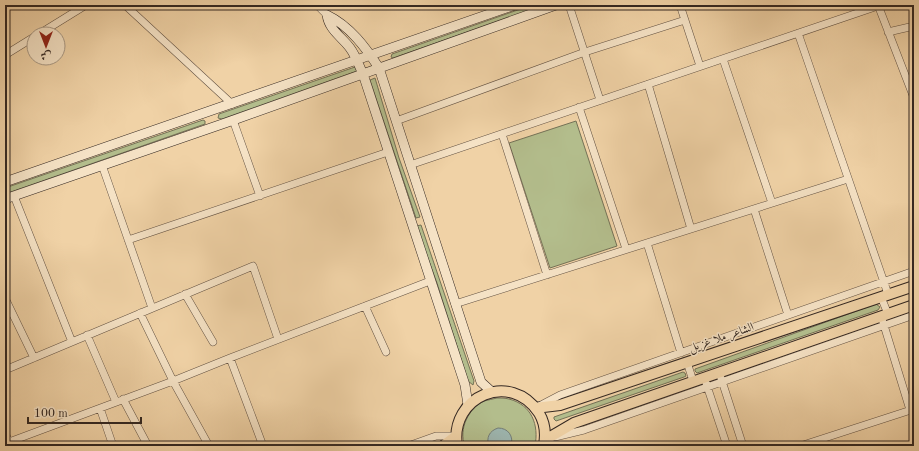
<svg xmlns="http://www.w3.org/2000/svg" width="919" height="451" font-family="'Old Standard TT',Amiri,serif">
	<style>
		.green { fill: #b3bd8c; stroke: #747257 }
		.water { fill: #9db6b0; stroke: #737d77 }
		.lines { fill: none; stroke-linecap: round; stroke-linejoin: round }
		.street-casing { stroke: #635243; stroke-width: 8 }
		.secondary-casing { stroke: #342822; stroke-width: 10 }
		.primary-casing { stroke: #342822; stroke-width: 12 }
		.street { stroke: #f5e2c5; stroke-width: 7 }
		.secondary { stroke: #f5e2c5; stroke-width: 9 }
		.primary { stroke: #f0d2a6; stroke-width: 10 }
		.labels { text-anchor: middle; stroke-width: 3; stroke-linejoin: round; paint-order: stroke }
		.street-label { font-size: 12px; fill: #342822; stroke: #f5e2c5 }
	</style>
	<rect width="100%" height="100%" fill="#f0d2a6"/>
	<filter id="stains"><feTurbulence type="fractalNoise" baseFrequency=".005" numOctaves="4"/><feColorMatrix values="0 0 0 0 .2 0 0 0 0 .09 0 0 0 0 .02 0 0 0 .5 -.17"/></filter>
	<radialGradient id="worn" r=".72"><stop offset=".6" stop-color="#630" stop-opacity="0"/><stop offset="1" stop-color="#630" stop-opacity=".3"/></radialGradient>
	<path class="green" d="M532 5H545L393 58 391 57 392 54Z
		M355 67 357 71 222 119 218 118 219 114Z
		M375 78 399 158 420 217 416 218 370 80Z
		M203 120 205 121V124L5 194V188Z
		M576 121 617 246 550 268 509 143Z
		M421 225 474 381 473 385 468 381 437 283 416 226Z
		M876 304 880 307 878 310 697 373 695 371V369Z
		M683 372 685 373 686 376 684 377 556 421 554 419V417Z
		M497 398C501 398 505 398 509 399 532 405 539 425 535 446H465C458 429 469 408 484 401 488 400 493 399 497 398Z"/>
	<path class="water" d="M498 428C508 428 514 436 511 446H489C486 438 489 431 498 428Z"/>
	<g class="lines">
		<defs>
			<path id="street" d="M125 5 232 104
				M317 5 327 15
				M569 5 600 100
				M680 5 700 66
				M878 5 914 98
				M888 32 914 26
				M798 33 888 294
				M39 34 86 5
				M5 55 34 37
				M723 59 772 203
				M648 84 691 229
				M579 107 626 249
				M233 120 260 196
				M396 121 585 52 685 20
				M502 134 547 275
				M102 165 152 308
				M410 165 878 6
				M14 196 72 342
				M754 209 788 315
				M128 240 388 152
				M647 243 681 353
				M185 294 213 342
				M881 297 888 314
				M5 298 34 358
				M455 304 848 179
				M365 306 386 352
				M140 313 173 381 209 446
				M883 322 910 410
				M87 335 116 402
				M230 358 263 446
				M687 362 693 381
				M5 370 253 266 278 339
				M721 378 743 446
				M706 383 727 446
				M123 399 148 446
				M539 406 560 395 914 271
				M100 408 113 446
				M5 432 10 446
				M555 437 584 430 914 315
				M9 442 173 381 230 358 430 281
				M408 446 436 436H456
				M800 446 914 409"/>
			<path id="secondary" d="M327 15C350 26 366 48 379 68L481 382 492 392
				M327 15C329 30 342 37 350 48 356 56 359 66 363 74L465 385 468 405
				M5 182 515 5
				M5 199 228 122 556 5"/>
			<path id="primary" d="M535 408 560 405 914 286
				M545 440 574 423 914 305
				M443 446 456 436
				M457 446C449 396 511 370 539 413 545 423 546 434 544 445"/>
		</defs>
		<use href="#street" class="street-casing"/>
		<use href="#secondary" class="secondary-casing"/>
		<use href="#primary" class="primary-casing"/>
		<use href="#street" class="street"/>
		<use href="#secondary" class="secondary"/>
		<use href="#primary" class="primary"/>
	</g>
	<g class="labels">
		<g class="street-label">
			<text transform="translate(721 337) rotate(-19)" y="4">الشاعر ملا غزيل</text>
		</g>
	</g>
	<rect width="919" height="451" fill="none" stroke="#f0d2a6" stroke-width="20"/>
	<rect x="6" y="6" width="907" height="439" fill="none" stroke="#342822" stroke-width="2"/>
	<rect x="10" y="10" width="899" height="431" fill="none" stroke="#342822"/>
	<g transform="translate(46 46) rotate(180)"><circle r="19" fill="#f5e2c5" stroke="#a89884"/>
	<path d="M0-3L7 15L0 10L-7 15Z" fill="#8f2418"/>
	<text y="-6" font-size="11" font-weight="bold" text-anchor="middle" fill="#342822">ش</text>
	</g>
	<path d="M28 417v6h113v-6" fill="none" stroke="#342822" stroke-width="2"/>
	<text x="34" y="417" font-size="12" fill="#342822" stroke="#f5e2c5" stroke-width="3" paint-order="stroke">100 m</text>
	<rect width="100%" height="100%" filter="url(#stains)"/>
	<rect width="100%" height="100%" fill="url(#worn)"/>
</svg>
